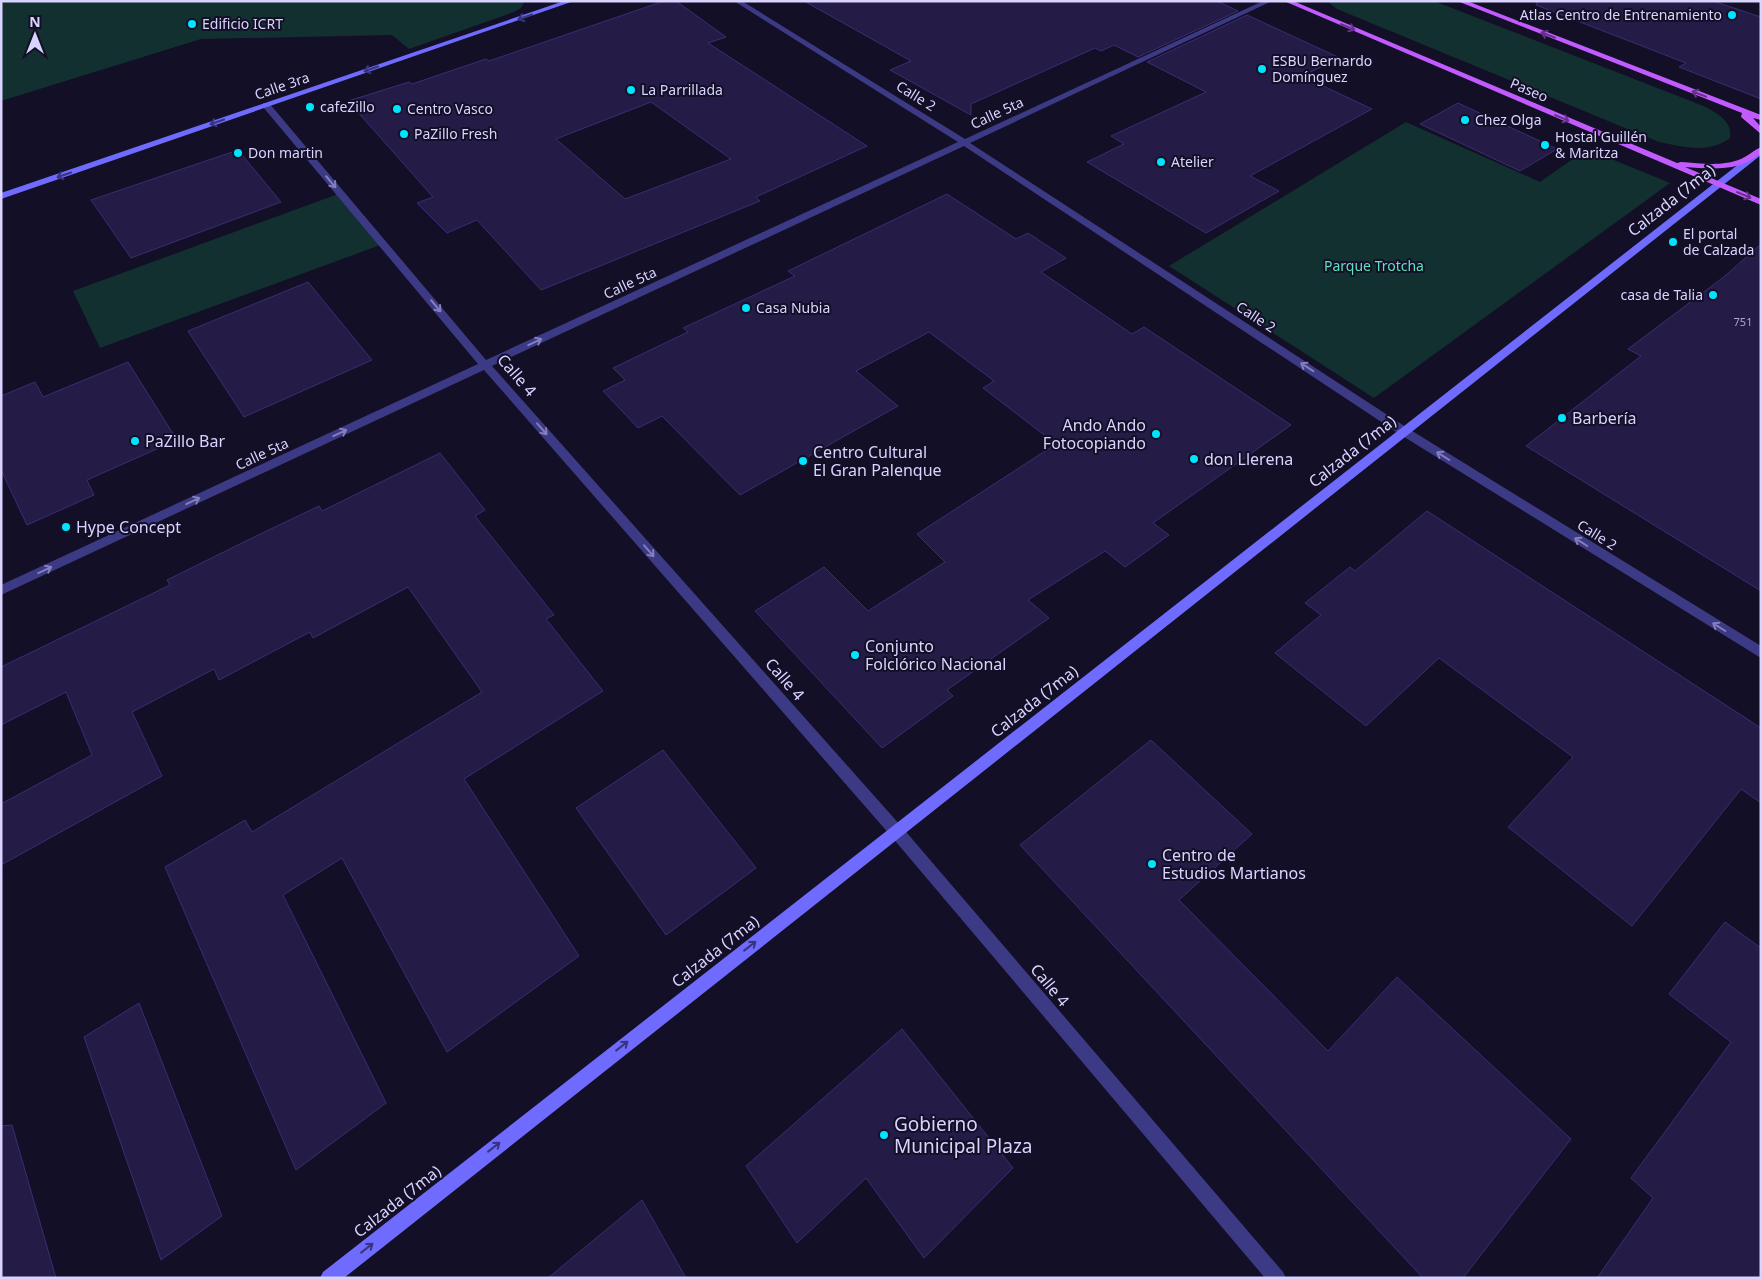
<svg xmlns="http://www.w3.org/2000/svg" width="1762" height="1279" font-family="'Noto Sans',sans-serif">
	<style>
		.green { fill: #12302f }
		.building { fill: #241b47; stroke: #3b2d73; fill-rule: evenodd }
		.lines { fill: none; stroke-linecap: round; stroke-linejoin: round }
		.street { fill: #3d3a85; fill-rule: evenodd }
		.secondary { fill: #6f6bff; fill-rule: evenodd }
		.primary { fill: #c25bff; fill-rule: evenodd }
		.oneway { stroke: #38347d }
		.oneway2 { stroke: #623188 }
		.oneway3 { stroke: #837fbc }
		.poi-dot { fill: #00e5ff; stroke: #130f26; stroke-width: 2 }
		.labels { text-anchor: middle; stroke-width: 4; stroke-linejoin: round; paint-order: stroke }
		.far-number-label { font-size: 11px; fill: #aca6d1 }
		.far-poi-label { font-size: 14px; fill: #d9d4ff; stroke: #130f26; text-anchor: start }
		.far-street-label { font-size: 14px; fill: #d9d4ff; stroke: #130f26 }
		.far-park-label { font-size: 14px; fill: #5fe0c0; stroke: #130f26 }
		.street-label { font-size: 16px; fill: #d9d4ff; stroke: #130f26 }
		.poi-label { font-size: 16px; fill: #d9d4ff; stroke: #130f26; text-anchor: start }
		.near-poi-label { font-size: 19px; fill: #d9d4ff; stroke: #130f26; text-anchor: start }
	</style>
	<rect width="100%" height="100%" fill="#130f26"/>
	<path class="green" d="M1 1H524V2L521 8 514 12 409 49 392 35 201 39 1 101Z
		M1327 1H1434L1706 107C1718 114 1733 122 1730 138 1709 154 1683 147 1659 142L1337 9Z
		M1406 122 1540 182 1587 149 1670 183 1374 398 1169 266Z
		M341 193 383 244 100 348 73 291Z"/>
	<path class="building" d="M664 1H676L726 37 708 43 867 146 756 197 760 201 541 290 477 220 447 233 417 203 433 197 348 101 409 82 412 84 486 59 489 61ZM651 102 731 159 625 199 556 139Z
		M804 1H1217L1238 11 1138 57 1114 45 1101 51 1095 48 971 104V115L890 70 911 61Z
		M1537 1H1713L1761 17V99L1679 67 1686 63 1536 5Z
		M1247 15 1340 58 1302 76 1372 109 1250 176 1279 191 1206 233 1087 162 1124 144 1111 136 1206 92 1147 62Z
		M1458 103 1557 149 1520 171 1420 124Z
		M238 150 281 202 131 258 91 200Z
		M947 194 1016 239 1028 233 1066 258 1041 272 1132 334 1144 327 1291 425 1153 523 1169 535 1125 567 1105 551 1028 600 1049 618 947 690 953 696 882 748 755 611 824 567 868 611 945 562 917 534 1056 444 983 388 994 381 929 332 856 371 898 406 740 495 662 416 638 428 603 391 625 380 613 368 688 332 683 328 795 276 788 271Z
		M1761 244V591L1526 446 1641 356 1628 349 1725 276Z
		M308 282 372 360 244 417 188 331Z
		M128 362 177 440 87 480 94 495 27 525 1 470V396L35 382 43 397Z
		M440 453 485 510 475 516 554 615 546 619 603 691 464 779 579 956 447 1052 342 858 283 895 386 1103 296 1170 165 867 245 820 252 832 482 692 408 587 313 638 310 632 219 680 214 669 132 712 162 776 1 865V804L92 755 66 692 1 725V667L170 585 167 580 252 538 319 506 322 511Z
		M1427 511 1761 728V803L1741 789 1632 926 1508 827 1573 757 1439 658 1366 726 1275 653 1321 615 1305 603 1350 567 1355 571Z
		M1151 740 1252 834 1179 900 1328 1051 1397 977 1571 1139 1463 1278H1423L1020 845Z
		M663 750 756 868 666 935 576 808Z
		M1725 922 1761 948V1278H1597L1653 1198 1631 1178 1731 1042 1669 994Z
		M139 1003 222 1216 161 1260 84 1037Z
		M902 1029 1013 1168 924 1258 866 1178 797 1243 746 1166Z
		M12 1125 56 1278H1V1126Z
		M642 1200 686 1278H548Z"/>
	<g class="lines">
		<path class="street" d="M734 1H742L965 139 1263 1H1272L970 143 1409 429 1761 646V658L1401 435 964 146 492 366 901 826 1283 1272 1286 1278H1265L891 836 484 370 1 595V585L478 364 263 107V103H269L486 360 958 142Z"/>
		<path class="secondary" d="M564 1H574L1 199V193Z
			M1758 149H1761V155L344 1278H320L323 1272Z"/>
		<path class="primary" d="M1284 1H1293L1677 163 1681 162C1700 163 1722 167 1741 159 1748 156 1754 150 1761 147V153C1740 172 1711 169 1685 167L1761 199V205Z
			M1457 1H1467L1761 115V120L1753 118 1761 127V134L1741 117 1742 113Z"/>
	</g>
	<defs><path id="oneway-shaft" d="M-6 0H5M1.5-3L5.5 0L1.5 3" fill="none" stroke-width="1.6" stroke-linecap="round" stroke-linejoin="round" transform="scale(1.25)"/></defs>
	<g class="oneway">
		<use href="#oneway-shaft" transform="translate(525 17) rotate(161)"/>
		<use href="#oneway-shaft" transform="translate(371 69) rotate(161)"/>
		<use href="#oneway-shaft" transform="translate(217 122) rotate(161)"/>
		<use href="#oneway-shaft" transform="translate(64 175) rotate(161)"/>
		<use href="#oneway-shaft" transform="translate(750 946) rotate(-38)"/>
		<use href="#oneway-shaft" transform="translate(622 1046) rotate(-38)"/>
		<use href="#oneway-shaft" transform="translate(494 1147) rotate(-38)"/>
		<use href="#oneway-shaft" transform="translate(367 1248) rotate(-38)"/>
	</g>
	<g class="oneway2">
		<use href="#oneway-shaft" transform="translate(1348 27) rotate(23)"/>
		<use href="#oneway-shaft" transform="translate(1548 35) rotate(-159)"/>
		<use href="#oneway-shaft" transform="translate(1699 94) rotate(-159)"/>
		<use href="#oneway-shaft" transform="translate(1562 118) rotate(23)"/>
		<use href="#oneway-shaft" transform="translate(1744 195) rotate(23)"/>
	</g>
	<g class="oneway3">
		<use href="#oneway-shaft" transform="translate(331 182) rotate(50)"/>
		<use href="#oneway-shaft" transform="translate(436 306) rotate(50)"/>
		<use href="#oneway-shaft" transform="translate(535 342) rotate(-25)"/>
		<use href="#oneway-shaft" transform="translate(1307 367) rotate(-147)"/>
		<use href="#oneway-shaft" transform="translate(542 429) rotate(49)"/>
		<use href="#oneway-shaft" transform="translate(340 433) rotate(-25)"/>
		<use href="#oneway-shaft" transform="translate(1443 456) rotate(-148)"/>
		<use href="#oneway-shaft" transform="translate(193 501) rotate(-25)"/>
		<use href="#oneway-shaft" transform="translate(1581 542) rotate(-148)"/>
		<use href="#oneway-shaft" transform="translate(649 551) rotate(49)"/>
		<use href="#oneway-shaft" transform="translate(45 570) rotate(-25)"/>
		<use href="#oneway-shaft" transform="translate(1719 627) rotate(-148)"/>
	</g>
	<g class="poi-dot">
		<circle cx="1732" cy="15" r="5"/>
		<circle cx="192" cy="24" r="5"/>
		<circle cx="1262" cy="69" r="5"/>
		<circle cx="631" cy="90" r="5"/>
		<circle cx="310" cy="107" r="5"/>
		<circle cx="397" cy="109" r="5"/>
		<circle cx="1465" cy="120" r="5"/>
		<circle cx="404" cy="134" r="5"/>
		<circle cx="1545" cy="145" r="5"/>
		<circle cx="238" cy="153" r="5"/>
		<circle cx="1161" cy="162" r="5"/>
		<circle cx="1673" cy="242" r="5"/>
		<circle cx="1713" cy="295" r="5"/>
		<circle cx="746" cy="308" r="5"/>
		<circle cx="1562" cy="418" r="5"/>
		<circle cx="1156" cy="434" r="5"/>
		<circle cx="135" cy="441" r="5"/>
		<circle cx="1194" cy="459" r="5"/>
		<circle cx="803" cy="461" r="5"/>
		<circle cx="66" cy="527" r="5"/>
		<circle cx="855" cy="655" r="5"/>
		<circle cx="1152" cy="864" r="5"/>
		<circle cx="884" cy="1135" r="5"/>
	</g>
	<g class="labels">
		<g class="far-number-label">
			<text x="1743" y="326">751</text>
		</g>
		<g class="far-poi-label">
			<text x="1722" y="20" text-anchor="end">Atlas Centro de Entrenamiento</text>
			<text x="202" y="29">Edificio ICRT</text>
			<text x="1272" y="66">ESBU Bernardo<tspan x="1272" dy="16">Domínguez</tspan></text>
			<text x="641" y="95">La Parrillada</text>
			<text x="320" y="112">cafeZillo</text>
			<text x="407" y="114">Centro Vasco</text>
			<text x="1475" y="125">Chez Olga</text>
			<text x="414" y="139">PaZillo Fresh</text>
			<text x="1555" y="142">Hostal Guillén<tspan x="1555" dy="16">&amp; Maritza</tspan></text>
			<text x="248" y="158">Don martin</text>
			<text x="1171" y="167">Atelier</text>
			<text x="1683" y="239">El portal<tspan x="1683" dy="16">de Calzada</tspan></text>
			<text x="1703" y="300" text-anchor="end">casa de Talia</text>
			<text x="756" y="313">Casa Nubia</text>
		</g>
		<g class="far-street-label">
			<text transform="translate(282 86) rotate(-19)" y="5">Calle 3ra</text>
			<text transform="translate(1529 90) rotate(23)" y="5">Paseo</text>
			<text transform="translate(916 96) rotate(32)" y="5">Calle 2</text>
			<text transform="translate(997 113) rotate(-25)" y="5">Calle 5ta</text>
			<text transform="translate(630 283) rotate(-25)" y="5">Calle 5ta</text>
			<text transform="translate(1256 317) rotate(33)" y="5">Calle 2</text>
			<text transform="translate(262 454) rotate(-25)" y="5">Calle 5ta</text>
			<text transform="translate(1597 535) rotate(32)" y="5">Calle 2</text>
		</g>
		<g class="far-park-label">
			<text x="1374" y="271">Parque Trotcha</text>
		</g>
		<g class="street-label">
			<text transform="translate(1671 200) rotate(-38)" y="6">Calzada (7ma)</text>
			<text transform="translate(517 375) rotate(49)" y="6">Calle 4</text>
			<text transform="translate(1352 451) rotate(-38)" y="6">Calzada (7ma)</text>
			<text transform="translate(785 679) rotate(49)" y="6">Calle 4</text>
			<text transform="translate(1034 701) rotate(-38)" y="6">Calzada (7ma)</text>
			<text transform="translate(715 951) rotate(-38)" y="6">Calzada (7ma)</text>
			<text transform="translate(1050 985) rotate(50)" y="6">Calle 4</text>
			<text transform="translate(397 1201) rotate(-38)" y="6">Calzada (7ma)</text>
		</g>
		<g class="poi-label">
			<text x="1572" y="424">Barbería</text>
			<text x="1146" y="431" text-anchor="end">Ando Ando<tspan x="1146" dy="18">Fotocopiando</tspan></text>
			<text x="145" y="447">PaZillo Bar</text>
			<text x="813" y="458">Centro Cultural<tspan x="813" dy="18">El Gran Palenque</tspan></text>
			<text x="1204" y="465">don Llerena</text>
			<text x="76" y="533">Hype Concept</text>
			<text x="865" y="652">Conjunto<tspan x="865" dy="18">Folclórico Nacional</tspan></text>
			<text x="1162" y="861">Centro de<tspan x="1162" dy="18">Estudios Martianos</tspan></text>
		</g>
		<g class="near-poi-label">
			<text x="894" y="1131">Gobierno<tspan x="894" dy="22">Municipal Plaza</tspan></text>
		</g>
	</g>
	<rect width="1762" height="1279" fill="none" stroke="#d9d4ff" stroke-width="5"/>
	<g transform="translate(35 35)" stroke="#130f26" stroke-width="4" paint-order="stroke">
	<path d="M0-4L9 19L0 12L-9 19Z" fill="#d9d4ff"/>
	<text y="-8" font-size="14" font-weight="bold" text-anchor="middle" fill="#d9d4ff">N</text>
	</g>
</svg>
